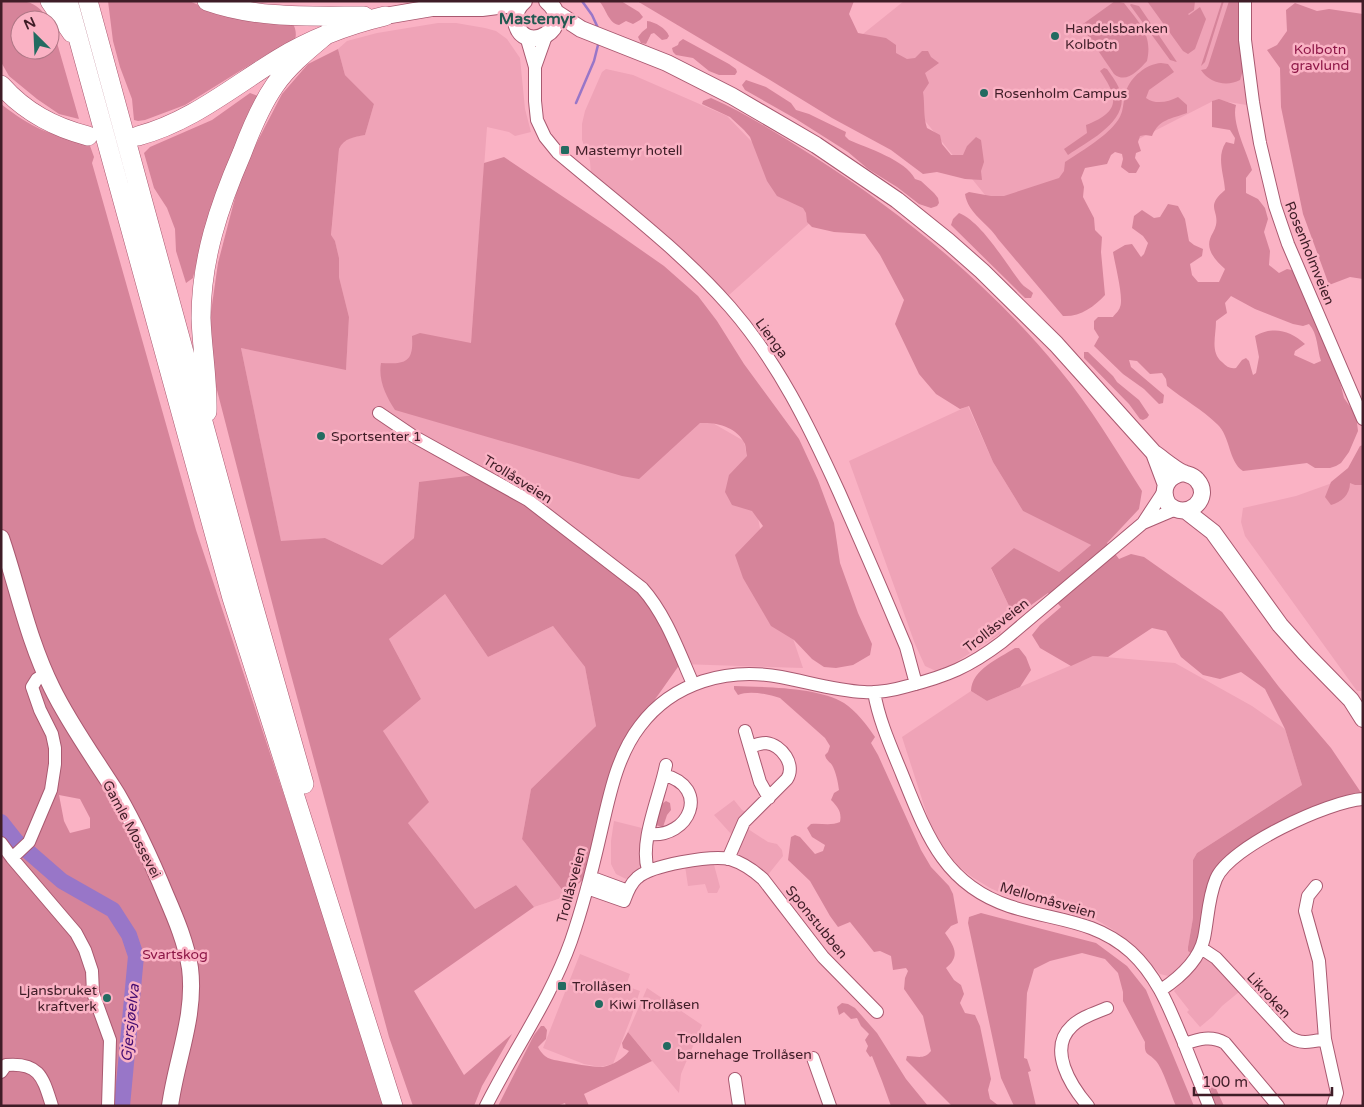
<svg xmlns="http://www.w3.org/2000/svg" width="1364" height="1107" font-family="'Varela Round',sans-serif">
	<style>
		.built { fill: #efa3b7 }
		.green { fill: #d6849a; fill-rule: evenodd }
		.lines { fill: none; stroke-linecap: round; stroke-linejoin: round }
		.stream { stroke: #9876c8; stroke-width: 2.5 }
		.river { stroke: #9876c8; stroke-width: 16 }
		.minor-casing { stroke: #a95970; stroke-width: 14 }
		.major-casing { stroke: #a95970; stroke-width: 18 }
		.highway-casing { stroke: #a95970; stroke-width: 20 }
		.minor { stroke: #fff; stroke-width: 12 }
		.major { stroke: #fff; stroke-width: 16 }
		.highway { stroke: #fff; stroke-width: 19 }
		.poi-dot { fill: #236b61; stroke: #fab2c4; stroke-width: 2 }
		.labels { text-anchor: middle; stroke-width: 5; stroke-linejoin: round; paint-order: stroke }
		.poi-label { font-size: 14px; fill: #3f1d27; stroke: #fab2c4; text-anchor: start }
		.park-label { font-size: 14px; fill: #8e1848; stroke: #fab2c4 }
		.street-label { font-size: 14px; fill: #3f1d27; stroke: #fab2c4 }
		.water-label { font-size: 15px; font-style: italic; fill: #440c72; stroke: #fab2c4 }
		.quarter-label { font-size: 16px; font-weight: bold; fill: #235a52; stroke: #fab2c4 }
	</style>
	<rect width="100%" height="100%" fill="#fab2c4"/>
	<path class="built" d="M904 1H1238L1240 62 1247 105 1215 100 998 211 858 38Z
		M438 23H456L485 28 496 31 507 39 520 58 525 109 531 132 515 136 509 132 487 127 471 343 704 418 744 441 765 556 803 668 680 664 419 482 414 538 382 565 325 538 281 542 241 348 346 369 349 317 339 277V258L335 241 331 236 339 149 342 143 352 137 365 135 374 104 345 75 338 49 347 41 377 33Z
		M606 69 633 75 727 116 754 144 832 203 729 295 681 249 618 195 591 175 590 161 582 140V124L585 111 602 72Z
		M968 406 993 462 1023 511 1091 545 1059 572 991 569 1010 608 1000 634 950 666 936 671 925 666 915 644 849 461Z
		M1363 472V691H1357L1245 536 1241 522 1243 508 1296 496Z
		M445 594 488 657 553 626 585 667 596 726 531 789 522 839 567 896 534 907 516 885 475 909 408 823 383 731 421 699 389 639Z
		M1093 656 1175 663 1252 706 1285 729 1302 785 1197 853 1193 860V918L1188 947 1192 954 1174 974 1168 976 1160 974 1143 955 1115 931 1095 919 1008 896 990 888 972 877 958 866 943 847 930 824 902 737 971 691 987 701Z
		M734 800 742 810 748 813 732 835 714 815Z
		M614 821 646 829 641 863 639 868 626 879 616 874 611 864V841Z
		M748 829 768 842 777 844 782 850 783 856 767 876 737 858 734 852 742 836Z
		M713 861 720 887 717 893H708L705 884 688 886 685 866Z
		M580 954 630 974 626 986 640 991 631 1018 613 1064 600 1067 584 1064 543 1048Z
		M1204 958H1207L1213 962 1239 992 1222 1006 1213 1016 1200 1027 1187 1012 1189 1010 1174 991Z
		M647 988 702 1025 681 1074 679 1093 628 1032Z"/>
	<path class="green" d="M4 1C30 1 33 0 50 20H20V50H50V20L51 22 79 119 59 114 37 99 9 76 1 62V2Z
		M108 1H189L213 11 293 24C296 29 297 36 294 42L269 53 185 105 145 120 138 121 134 120 132 99 120 67 113 41Z
		M599 1H621L639 12 643 17 640 20 633 24 626 21 619 25C608 23 606 8 599 1Z
		M637 1H854L849 14 858 33 886 38 896 45V53L907 59 915 58 922 51H928L931 57 939 63 925 73 929 83 923 92C925 104 923 116 927 128L940 135 942 144 951 155H963L967 146 976 137 981 140 984 162 981 171 982 180 965 179 937 172 923 174 891 150 832 118 770 80Z
		M1115 1 1124 3C1139 23 1153 34 1147 61 1138 71 1126 84 1114 74L1082 27 1083 24Z
		M1147 1H1195L1194 10 1188 14 1189 15 1200 7 1206 19 1195 49 1188 54 1183 51Z
		M1222 1H1224L1205 62 1201 66Z
		M1229 1H1241L1243 70 1240 80C1227 87 1209 83 1201 70L1206 69 1208 66Z
		M1295 3 1317 11 1329 9 1363 14V279L1350 277 1329 285 1303 214 1281 107 1280 68 1267 50 1277 45 1287 31 1286 10Z
		M1131 4 1139 6 1177 62 1170 60 1130 5Z
		M647 21C655 22 666 28 669 36L667 39 662 40 654 33 651 34 646 44 641 43 638 37 642 32 647 28Z
		M683 39 729 64 736 69 737 72 735 75H719L709 71 693 58 676 55 673 52 672 48 678 45 679 42Z
		M338 49 345 75 374 104 365 135C354 137 344 138 339 149L331 235 335 241 339 258V277L349 317 346 370 241 348 281 541 325 538 382 565 414 538 419 482 475 475 537 506 656 606 680 664 618 752 587 875 567 896 522 839 531 789 596 726 585 667 553 626 488 657 445 594 389 639 421 699 383 731 429 802 408 823 475 909 516 885 534 907 414 991 464 1075 512 1034 482 1086 474 1106H413L389 1037 284 649 211 367V312L218 263 242 171 282 94 308 64Z
		M1161 63 1168 64 1174 72 1149 90 1146 98C1156 105 1168 102 1178 97L1187 105V113C1171 119 1159 119 1152 136L1145 135 1140 136 1138 142 1141 151 1136 153 1135 158 1140 166 1136 173H1129L1121 167 1123 159 1122 154 1115 152 1111 155 1107 164 1085 168 1081 178 1084 187 1083 197 1094 218 1095 230 1102 237 1101 252 1105 295C1094 307 1080 317 1063 316L998 239C988 223 968 214 965 194L969 192 991 196H1004L1059 178 1064 171 1065 162C1079 153 1105 137 1115 124 1125 113 1122 104 1126 91 1131 77 1146 64 1161 63Z
		M1104 68 1107 69C1112 76 1118 84 1121 93 1128 122 1088 141 1068 155L1064 149 1087 133 1086 125C1120 112 1119 98 1100 71Z
		M746 80 766 87 791 103 796 110 809 114 846 132 845 136 849 140C867 148 906 160 915 179L921 181 934 193 938 198 939 203 937 206 931 208 919 204 897 187 868 169 848 152 796 119 745 90 742 85Z
		M250 93 258 96 200 248 193 278 186 283 176 251 175 229 167 208 154 188 144 153 150 147 212 120Z
		M711 98C747 114 780 135 813 156 905 215 990 285 1059 369 1090 406 1116 450 1142 491L1139 509 1107 543 1119 559 1131 554 1144 557 1222 612 1279 687 1331 748 1362 794 1220 863 1199 939 1192 954 1188 951V947L1193 918V860L1197 853 1302 785 1285 729 1265 689 1241 672 1220 679 1203 675 1181 657 1166 631 1152 628 1108 657 1093 656 1071 666 1040 648 1032 635 1040 625 1061 607 1048 593 1027 608H1010L991 568 1014 548 1059 572 1091 545 1023 511 993 462 969 406 960 409 936 394 919 374 895 324 904 300 880 255 865 234 834 232 812 227 807 222 806 213 803 208 777 196 767 181 750 137 744 130 730 117 702 104 703 101Z
		M1219 99 1236 105C1231 122 1247 152 1252 170L1246 178V193L1258 199 1265 208 1268 219 1264 232 1270 251 1269 265 1279 273 1287 269 1296 271 1331 356 1341 386 1344 398 1356 415 1358 431 1349 452 1341 463 1336 466 1330 468H1315L1307 463 1243 471C1228 461 1231 437 1217 424 1203 410 1183 399 1167 386L1166 379 1162 373 1150 374 1137 361 1129 360 1131 367 1164 395 1163 403 1159 404 1144 389 1123 374 1094 346 1099 337 1094 329V321L1098 317H1113C1115 314 1119 311 1120 307 1124 298 1115 265 1113 252L1125 245 1132 244 1141 257 1144 254 1148 243 1143 236 1132 228 1134 216 1142 210 1154 218 1160 217 1168 204 1178 206 1185 219 1189 241 1194 245 1203 249 1202 256 1190 264 1192 275 1198 282H1219L1225 269C1217 262 1206 251 1210 239 1211 235 1215 230 1216 225 1219 209 1205 207 1225 190 1224 174 1216 157 1226 142L1234 144 1235 138 1230 130 1212 127V101ZM1231 296 1255 309 1293 324 1303 326 1309 324C1318 334 1317 349 1321 361L1314 364 1294 355 1295 351 1305 344C1290 330 1273 326 1255 336L1259 357 1256 373 1253 375 1249 361 1246 358 1242 360 1236 368C1230 369 1227 367 1222 362 1210 352 1216 336 1216 321L1227 313 1225 303Z
		M1 104C33 129 50 135 89 143L94 157 92 163 196 530 387 1106H1ZM59 795 80 799 90 818V828L70 833 64 821Z
		M504 157 611 229 664 266 698 296 717 321 744 364 799 439 818 480 834 523 840 563 858 613 872 644 870 655 853 665 836 668 824 667 812 659 794 640 771 626 743 578 735 555 763 526 752 511 732 505 725 492 729 475 747 456C746 453 746 447 745 444 737 427 717 422 700 423L639 479 622 476 395 410C386 396 378 380 381 363 405 364 414 363 412 336L420 333 471 343 484 163Z
		M959 213C982 222 1006 264 1021 283 1024 287 1029 289 1033 293L1031 298H1025L953 227 951 225 953 219Z
		M1084 352H1088L1113 376 1117 382 1139 400 1149 415 1147 418 1143 420 1140 419 1129 404 1084 358Z
		M1363 445V485H1355L1350 483C1350 495 1341 502 1331 505L1325 497 1331 482 1348 468 1360 446Z
		M1015 648H1019L1026 657 1031 670 1020 687 987 701 971 691C972 669 998 659 1015 648Z
		M734 686C764 687 819 687 844 703 856 711 867 725 875 737L871 743 878 755 921 850 931 867 949 886 953 894 958 923 951 926 945 933C954 946 961 956 946 968L954 980 961 985 964 994 960 1003 965 1013 975 1015 980 1026 991 1079 988 1090 990 1099 999 1106H952L906 1060 907 1056C917 1056 924 1060 931 1051L923 1016 904 989 905 978 908 971 906 968 893 970 891 956 880 951 874 952 850 922 838 927 830 916 810 881 788 860 791 837 795 835 800 837 815 854 823 851 825 845 812 837 807 828 811 824C821 823 831 826 840 822 842 812 838 807 831 800L834 793 839 790C838 782 836 772 832 765 829 761 826 760 825 755L828 752 830 746 825 738 780 698C768 694 749 690 738 695L734 689Z
		M666 801 670 803 671 810 667 815 663 827 655 825 660 805Z
		M981 913 1096 943 1127 966 1146 990 1194 1106H1176C1171 1095 1163 1069 1156 1061 1148 1052 1144 1056 1145 1042L1123 1001V992L1118 973 1105 959 1082 953 1050 961 1034 969 1027 993 1024 1058 1027 1059 1031 1071 1028 1072 1036 1106H1014L1001 1078 968 923 969 917Z
		M842 1003 848 1004 855 1008 877 1033 906 1079 928 1106H891L882 1081 872 1056 870 1057 866 1051 868 1046 865 1040 869 1034 861 1026 857 1018 851 1019 844 1012 839 1015 837 1007Z
		M541 1026H544L547 1030 546 1039 538 1047C540 1051 544 1056 548 1058 554 1061 597 1068 603 1067 613 1065 623 1059 629 1051L623 1048 622 1043 628 1032 652 1061 584 1094 589 1106H566L565 1103 557 1106H498L534 1035Z
		M1210 1078 1212 1080 1224 1106H1216L1208 1082Z"/>
	<g class="lines">
		<path class="stream" d="M582 1 592 15 598 28
			M576 103 594 61 599 41"/>
		<path class="river" d="M1 822 16 841 62 881 113 910 129 935 136 956 122 1106"/>
		<defs>
			<path id="minor" d="M1245 1V40L1253 102 1260 143 1275 206 1288 244 1363 419
				M526 36 535 67V101L537 120 545 137 558 153C617 203 679 249 730 307 778 362 809 426 839 492 858 535 877 578 895 621L906 647 916 684
				M535 67 546 36
				M379 413 413 436 528 500 642 588C666 615 678 650 693 684
				M1143 523 1176 509
				M874 692C879 721 891 747 902 774 926 833 943 884 1009 906 1054 921 1094 919 1131 952 1158 977 1170 1010 1184 1043 1192 1064 1201 1085 1209 1106
				M745 731 760 782 769 798
				M648 834C690 839 711 787 664 775
				M1 843 12 858 76 933 85 950 92 971 93 993 110 1040 108 1106
				M12 858 29 842 51 790 55 764V748L52 734 40 710 32 687 37 679 45 674
				M728 859 744 822 787 779C796 765 782 745 766 743 760 743 755 745 750 747
				M648 870C639 841 660 796 666 765
				M590 877 628 891
				M1316 886 1308 896 1305 911 1319 961 1325 1039 1337 1093 1333 1106
				M587 888 624 901C627 893 630 884 637 878 651 865 711 855 730 859 743 863 753 870 763 879L823 957 877 1012
				M1201 948 1216 958 1288 1036C1300 1045 1311 1042 1325 1039
				M1161 990C1179 978 1199 961 1204 938 1208 919 1208 898 1216 879 1229 847 1329 801 1363 799
				M1184 1044C1199 1039 1211 1035 1225 1043L1278 1106
				M813 1058 830 1106
				M1 1072 6 1065C40 1062 43 1078 52 1106
				M735 1079 739 1106
				M486 1106C514 1050 550 1000 571 941 583 906 592 871 600 836 609 798 616 757 640 726 673 682 728 667 781 677 808 682 836 691 864 692 879 693 894 690 908 686 947 676 969 667 1002 642L1143 523 1164 491
				M1088 1106C1071 1086 1047 1049 1072 1026 1081 1017 1095 1013 1107 1008"/>
			<path id="major" d="M524 1C517 7 514 14 516 22 523 58 578 27 547 1
				M555 12 581 29 667 63 732 96 816 145 897 200 948 241 982 271 1056 344 1154 453 1166 485
				M385 16 432 8H482L521 3
				M1154 453C1163 459 1173 468 1183 473 1189 475 1193 475 1197 480 1213 498 1187 522 1168 504 1160 490 1167 475 1184 473
				M1186 511 1213 532 1280 625 1305 653 1351 700 1363 719
				M1 538C18 588 28 640 52 688 70 725 95 759 117 794 136 827 152 862 166 896 176 919 186 943 190 968 196 1016 176 1060 170 1106"/>
			<path id="highway" d="M50 1 72 33
				M68 1 232 598 393 1106
				M88 1 250 594 304 784
				M207 1C258 19 310 16 364 16
				M1 85C25 112 53 127 88 136
				M138 136C191 122 232 87 278 59 311 39 347 25 385 16
				M207 412C208 381 202 349 201 318 201 259 219 206 242 153 251 129 261 105 275 85 289 65 308 50 327 34"/>
		</defs>
		<use href="#minor" class="minor-casing"/>
		<use href="#major" class="major-casing"/>
		<use href="#highway" class="highway-casing"/>
		<use href="#minor" class="minor"/>
		<use href="#major" class="major"/>
		<use href="#highway" class="highway"/>
	</g>
	<g class="poi-dot">
		<circle cx="1055" cy="36" r="5"/>
		<circle cx="984" cy="93" r="5"/>
		<rect x="560" y="145" width="10" height="10" rx="2.5"/>
		<circle cx="321" cy="436" r="5"/>
		<rect x="557" y="981" width="10" height="10" rx="2.5"/>
		<circle cx="107" cy="998" r="5"/>
		<circle cx="599" cy="1004" r="5"/>
		<circle cx="667" cy="1046" r="5"/>
	</g>
	<g class="labels">
		<g class="poi-label">
			<text x="1065" y="33">Handelsbanken<tspan x="1065" dy="16">Kolbotn</tspan></text>
			<text x="994" y="98">Rosenholm Campus</text>
			<text x="575" y="155">Mastemyr hotell</text>
			<text x="331" y="441">Sportsenter 1</text>
			<text x="572" y="991">Trollåsen</text>
			<text x="97" y="995" text-anchor="end">Ljansbruket<tspan x="97" dy="16">kraftverk</tspan></text>
			<text x="609" y="1009">Kiwi Trollåsen</text>
			<text x="677" y="1043">Trolldalen<tspan x="677" dy="16">barnehage Trollåsen</tspan></text>
		</g>
		<g class="park-label">
			<text x="1320" y="54">Kolbotn<tspan x="1320" dy="16">gravlund</tspan></text>
			<text x="175" y="959">Svartskog</text>
		</g>
		<g class="street-label">
			<text transform="translate(1310 253) rotate(68)" y="5">Rosenholmveien</text>
			<text transform="translate(772 338) rotate(54)" y="5">Lienga</text>
			<text transform="translate(518 479) rotate(32)" y="5">Trollåsveien</text>
			<text transform="translate(996 625) rotate(-38)" y="5">Trollåsveien</text>
			<text transform="translate(132 829) rotate(62)" y="5">Gamle Mossevei</text>
			<text transform="translate(571 885) rotate(-75)" y="5">Trollåsveien</text>
			<text transform="translate(1048 900) rotate(16)" y="5">Mellomåsveien</text>
			<text transform="translate(817 922) rotate(51)" y="5">Sponstubben</text>
			<text transform="translate(1269 995) rotate(47)" y="5">Likroken</text>
		</g>
		<g class="water-label">
			<text transform="translate(130 1023) rotate(-84)" y="5">Gjersjøelva</text>
		</g>
		<g class="quarter-label">
			<text x="537" y="24">Mastemyr</text>
		</g>
	</g>
	<rect width="1364" height="1107" fill="none" stroke="#3f1d27" stroke-width="5"/>
	<g transform="translate(35 35) rotate(336)"><circle r="24" fill="#fab2c4" stroke="#af7685"/>
	<path d="M0-4L9 19L0 12L-9 19Z" fill="#236b61"/>
	<text y="-8" font-size="14" font-weight="bold" text-anchor="middle" fill="#3f1d27">N</text>
	</g>
	<path d="M1194 1087v8h138v-8" fill="none" stroke="#3f1d27" stroke-width="2.5"/>
	<text x="1202" y="1087" font-size="15" fill="#3f1d27" stroke="#fab2c4" stroke-width="4" paint-order="stroke">100 m</text>
</svg>
